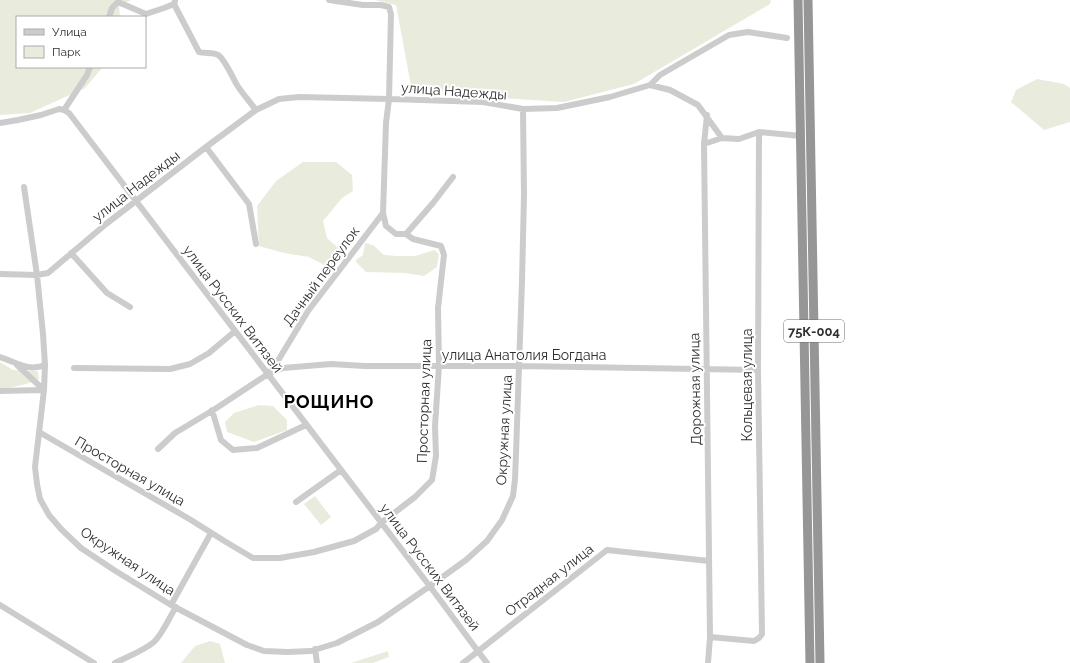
<svg xmlns="http://www.w3.org/2000/svg" width="1070" height="663" font-family="Raleway,sans-serif">
	<style>
		.green { fill: #e9ecdd }
		.lines { fill: none; stroke-linecap: round; stroke-linejoin: round }
		.minor { stroke: #ccc; stroke-width: 6 }
		.highway { stroke: #969696; stroke-width: 9 }
		.labels { text-anchor: middle; stroke-width: 4; stroke-linejoin: round; paint-order: stroke }
		.shield { fill: #fff; stroke: #6d6d6d; stroke-width: 1 }
		.shield-label { font-size: 13px; font-weight: bold; fill: #2f2f2f }
		.street-label { font-size: 14px; fill: #2f2f2f; stroke: #fff }
		.district-label { font-size: 18px; font-weight: bold; letter-spacing: 1px; fill: #000; stroke: #fff }
	</style>
	<rect width="100%" height="100%" fill="#fff"/>
	<path class="green" d="M0 0H131L119 6 120 17H17V67H103L85 88 30 113 0 115Z
		M375 0H771L770 4 634 84 564 102 484 97 411 86 396 5Z
		M1037 79 1064 84 1070 88V122L1044 130 1011 102 1016 90Z
		M303 162H336L352 175 353 191 342 198 323 221 327 238 345 254 332 269 309 257 284 253 259 246 257 206 276 181Z
		M365 243 373 245 384 255 397 256H415L434 250 439 254 437 267 424 276 405 273 366 272 356 262V260L363 255Z
		M0 362 13 370 38 371 39 379 26 384 0 390Z
		M259 405 273 406 287 420V430L254 442 227 432 225 422 234 413Z
		M315 496 331 517 321 525 304 504Z
		M210 641 220 644 225 663H181L195 646Z
		M388 651 389 657 373 663H351Z"/>
	<g class="lines">
		<path class="minor" d="M174 4 199 52C205 54 213 52 218 55 224 58 233 78 237 85 242 93 250 102 256 110
			M109 17 112 8 118 2 146 14 164 8 174 4 175 1
			M650 85 660 75 729 35 748 32 787 38
			M64 110 87 75 90 67
			M707 115 704 144 710 637 708 663
			M0 123 18 120 41 115 59 109 64 110 69 113C187 269 305 425 425 580 446 607 466 636 487 663
			M704 144 722 138 739 139 759 132 801 136
			M206 147 249 204 256 244
			M24 187 37 275 43 334 45 365 44 390 35 467 37 484 40 499 49 515 61 529 81 548 114 570 171 605 247 645 264 651 288 652 311 651 337 643 378 622 430 586 466 560 487 541 502 520 513 496 515 479 516 454 519 366 522 281 524 195 523 109
			M406 234 433 203 453 177
			M71 253 107 293 130 307
			M0 274 37 275 48 273 106 224 206 147 256 110 279 99 299 97 389 99 483 102 523 109 557 108 610 97 650 85 670 90 698 105 722 138
			M0 357C16 362 28 372 45 365
			M17 365 44 390
			M74 368 170 369 190 364 209 353 234 332
			M269 373 279 359 308 311 383 213
			M0 391 44 390
			M212 410 221 440 233 450 257 448 306 425
			M39 432 191 520 226 542 253 558H280L314 552 354 541 376 529 381 523 415 497 432 480 436 456 435 426 439 366 438 308 444 255 441 246 413 239 406 234H396L386 226 383 213 386 123 389 99 391 14 389 7 381 5H363L329 0
			M158 449 175 433 215 409 268 374 283 368 331 364 365 366H519L758 370
			M296 502 341 470
			M0 605 94 663
			M171 605 211 533
			M710 637 754 641 759 638 762 634 758 370 759 132
			M315 649 317 663
			M115 663C127 657 143 651 154 642 163 633 169 618 176 607
			M463 663 607 550 709 561"/>
		<path class="highway" d="M798 0 810 663
			M808 0 820 663"/>
	</g>
	<g class="labels">
		<rect class="shield" x="784" y="320" width="60" height="22" rx="3"/>
		<g class="shield-label">
			<text x="814" y="336">75К-004</text>
		</g>
		<g class="street-label">
			<text transform="translate(454 91) rotate(4)" y="5">улица Надежды</text>
			<text transform="translate(136 186) rotate(-38)" y="5">улица Надежды</text>
			<text transform="translate(321 276) rotate(-54)" y="5">Дачный переулок</text>
			<text transform="translate(233 309) rotate(53)" y="5">улица Русских Витязей</text>
			<text x="524" y="360">улица Анатолия Богдана</text>
			<text transform="translate(747 385) rotate(-90)" y="5">Кольцевая улица</text>
			<text transform="translate(695 389) rotate(-91)" y="5">Дорожная улица</text>
			<text transform="translate(424 401) rotate(-88)" y="5">Просторная улица</text>
			<text transform="translate(504 430) rotate(-87)" y="5">Окружная улица</text>
			<text transform="translate(130 471) rotate(30)" y="5">Просторная улица</text>
			<text transform="translate(128 561) rotate(34)" y="5">Окружная улица</text>
			<text transform="translate(430 567) rotate(53)" y="5">улица Русских Витязей</text>
			<text transform="translate(549 580) rotate(-38)" y="5">Отрадная улица</text>
		</g>
		<g class="district-label">
			<text x="329" y="408">РОЩИНО</text>
		</g>
	</g>
	<rect x="16" y="16" width="130" height="52" fill="#ffffff" stroke="#acacac"/>
	<rect x="24" y="29" width="20" height="6" fill="#cccccc" stroke="#acacac"/>
	<text x="52" y="36" font-size="12" fill="#2f2f2f">Улица</text>
	<rect x="24" y="46" width="20" height="12" fill="#e9ecdd" stroke="#acacac"/>
	<text x="52" y="56" font-size="12" fill="#2f2f2f">Парк</text>
</svg>
